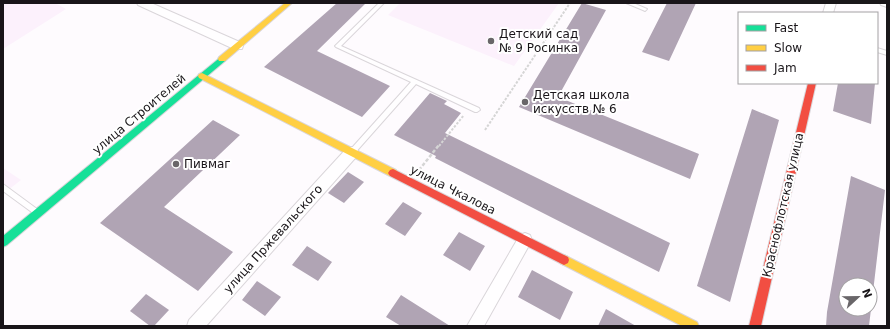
<svg xmlns="http://www.w3.org/2000/svg" width="890" height="329" font-family="'DejaVu Sans',sans-serif">
	<style>
		.built { fill: #fcf1fc }
		.building { fill: #b0a4b4; fill-rule: evenodd }
		.lines { fill: none; stroke-linecap: round; stroke-linejoin: round }
		.lane-casing { stroke: #dad6da; stroke-width: 2 }
		.street-casing { stroke: #dad6da; stroke-width: 2 }
		.fast-casing { stroke: #dad6da; stroke-width: 2 }
		.slow-casing { stroke: #dad6da; stroke-width: 2 }
		.jam-casing { stroke: #dad6da; stroke-width: 2 }
		.path-far1 { stroke: #d5d5d5; stroke-width: 2; stroke-dasharray: 2.5 1.5; stroke-linecap: butt }
		.path { stroke: #d5d5d5; stroke-width: 2.5; stroke-dasharray: 3.5 2; stroke-linecap: butt }
		.lane { fill: #fffeff; fill-rule: evenodd }
		.street { fill: #fffeff; fill-rule: evenodd }
		.fast { fill: #16e098; fill-rule: evenodd }
		.slow { fill: #ffcf43; fill-rule: evenodd }
		.jam { fill: #f24e42; fill-rule: evenodd }
		.poi-dot { fill: #696669; stroke: #fff; stroke-width: 1.5 }
		.labels { text-anchor: middle; stroke-width: 4; stroke-linejoin: round; paint-order: stroke }
		.poi-label { font-size: 12px; fill: #191519; stroke: #fff; text-anchor: start }
		.street-label { font-size: 12px; fill: #191519; stroke: #fff }
	</style>
	<rect width="100%" height="100%" fill="#fefbfe"/>
	<path class="built" d="M3 3H55L66 9 3 49Z
		M400 3H559L514 66 388 15Z
		M3 168 21 180 3 194Z"/>
	<path class="building" d="M337 3H366L317 51 390 86 362 117 264 67Z
		M582 3 606 10 558 97 699 154 690 179 519 107Z
		M667 3H696L669 61 642 52Z
		M838 83H875L871 124 833 111Z
		M430 93 447 101 444 104 461 113 445 133 670 243 659 272 435 158 436 156 394 135Z
		M752 109 779 120 730 302 697 286Z
		M213 120 240 135 164 207 233 252 198 291 100 223Z
		M348 172 364 182 344 203 328 193Z
		M851 176 885 190 869 326H826L827 312ZM846 285H870V309H846Z
		M403 202 422 213 405 236 385 224Z
		M459 232 485 246 470 271 443 255Z
		M307 246 332 262 318 281 292 265Z
		M532 270 573 292 560 320 518 297Z
		M257 281 281 297 265 316 242 300Z
		M146 294 169 310 154 326H150L130 311Z
		M401 295 450 326H401L386 317Z
		M606 309 636 326H598Z"/>
	<g class="lines">
		<defs>
			<path id="lane" d="M379 3H384L341 46 479 108 480 110 477 112H475L416 84 354 154H350L349 152 350 150 411 82 336 47 335 46Z
				M626 3H633L647 9 645 11 643 10Z
				M877 48 887 51V55L877 52Z
				M3 184 37 209 38 211 37 213 35 214 33 213 3 191Z"/>
			<path id="street" d="M137 3H151L242 43 243 46 242 49H234L138 5Z
				M826 3H836L833 13H823Z
				M880 3H887V7L881 5Z
				M352 147 357 148 358 152 357 156 206 326H187L189 320 347 148Z
				M525 233 530 235 532 240 484 326H467L520 235Z"/>
			<path id="fast" d="M222 56 226 59 225 61 7 245 3 247V236Z"/>
			<path id="slow" d="M285 3H292L225 61H219L218 59 219 57Z
				M202 73 396 170 398 173 396 176H390L199 78 198 76 199 74Z
				M564 255 697 322 699 326H682L560 263 559 260 560 257Z"/>
			<path id="jam" d="M808 83H816L761 326H749Z
				M393 169 568 257 569 260 568 263 564 265 560 263 390 176 388 173 390 170Z"/>
		</defs>
		<use href="#lane" class="lane-casing"/>
		<use href="#street" class="street-casing"/>
		<use href="#fast" class="fast-casing"/>
		<use href="#slow" class="slow-casing"/>
		<use href="#jam" class="jam-casing"/>
		<path class="path-far1" d="M485 130 570 3
			M439 146 464 115"/>
		<path class="path" d="M419 170 439 145"/>
		<use href="#lane" class="lane"/>
		<use href="#street" class="street"/>
		<use href="#fast" class="fast"/>
		<use href="#slow" class="slow"/>
		<use href="#jam" class="jam"/>
	</g>
	<g class="poi-dot">
		<circle cx="491" cy="41" r="4"/>
		<circle cx="525" cy="102" r="4"/>
		<circle cx="176" cy="164" r="4"/>
	</g>
	<g class="labels">
		<g class="poi-label">
			<text x="499" y="38">Детский сад<tspan x="499" dy="14">№ 9 Росинка</tspan></text>
			<text x="533" y="99">Детская школа<tspan x="533" dy="14">искусств № 6</tspan></text>
			<text x="184" y="168">Пивмаг</text>
		</g>
		<g class="street-label">
			<text transform="translate(139 114) rotate(-40)" y="4">улица Строителей</text>
			<text transform="translate(453 190) rotate(27)" y="4">улица Чкалова</text>
			<text transform="translate(783 205) rotate(-77)" y="4">Краснофлотская улица</text>
			<text transform="translate(273 239) rotate(-48)" y="4">улица Пржевальского</text>
		</g>
	</g>
	<rect width="890" height="329" fill="none" stroke="#191519" stroke-width="8"/>
	<rect x="738" y="12" width="140" height="72" fill="#ffffff" stroke="#a3a1a3"/>
	<rect x="746" y="25" width="20" height="6" fill="#16e098" stroke="#a3a1a3"/>
	<text x="774" y="32" font-size="12" fill="#191519">Fast</text>
	<rect x="746" y="45" width="20" height="6" fill="#ffcf43" stroke="#a3a1a3"/>
	<text x="774" y="52" font-size="12" fill="#191519">Slow</text>
	<rect x="746" y="65" width="20" height="6" fill="#f24e42" stroke="#a3a1a3"/>
	<text x="774" y="72" font-size="12" fill="#191519">Jam</text>
	<g transform="translate(858 297) rotate(68)"><circle r="19" fill="#ffffff" stroke="#a3a1a3"/>
	<path d="M0-3L7 15L0 10L-7 15Z" fill="#696669"/>
	<text y="-6" font-size="11" font-weight="bold" text-anchor="middle" fill="#191519">N</text>
	</g>
</svg>
